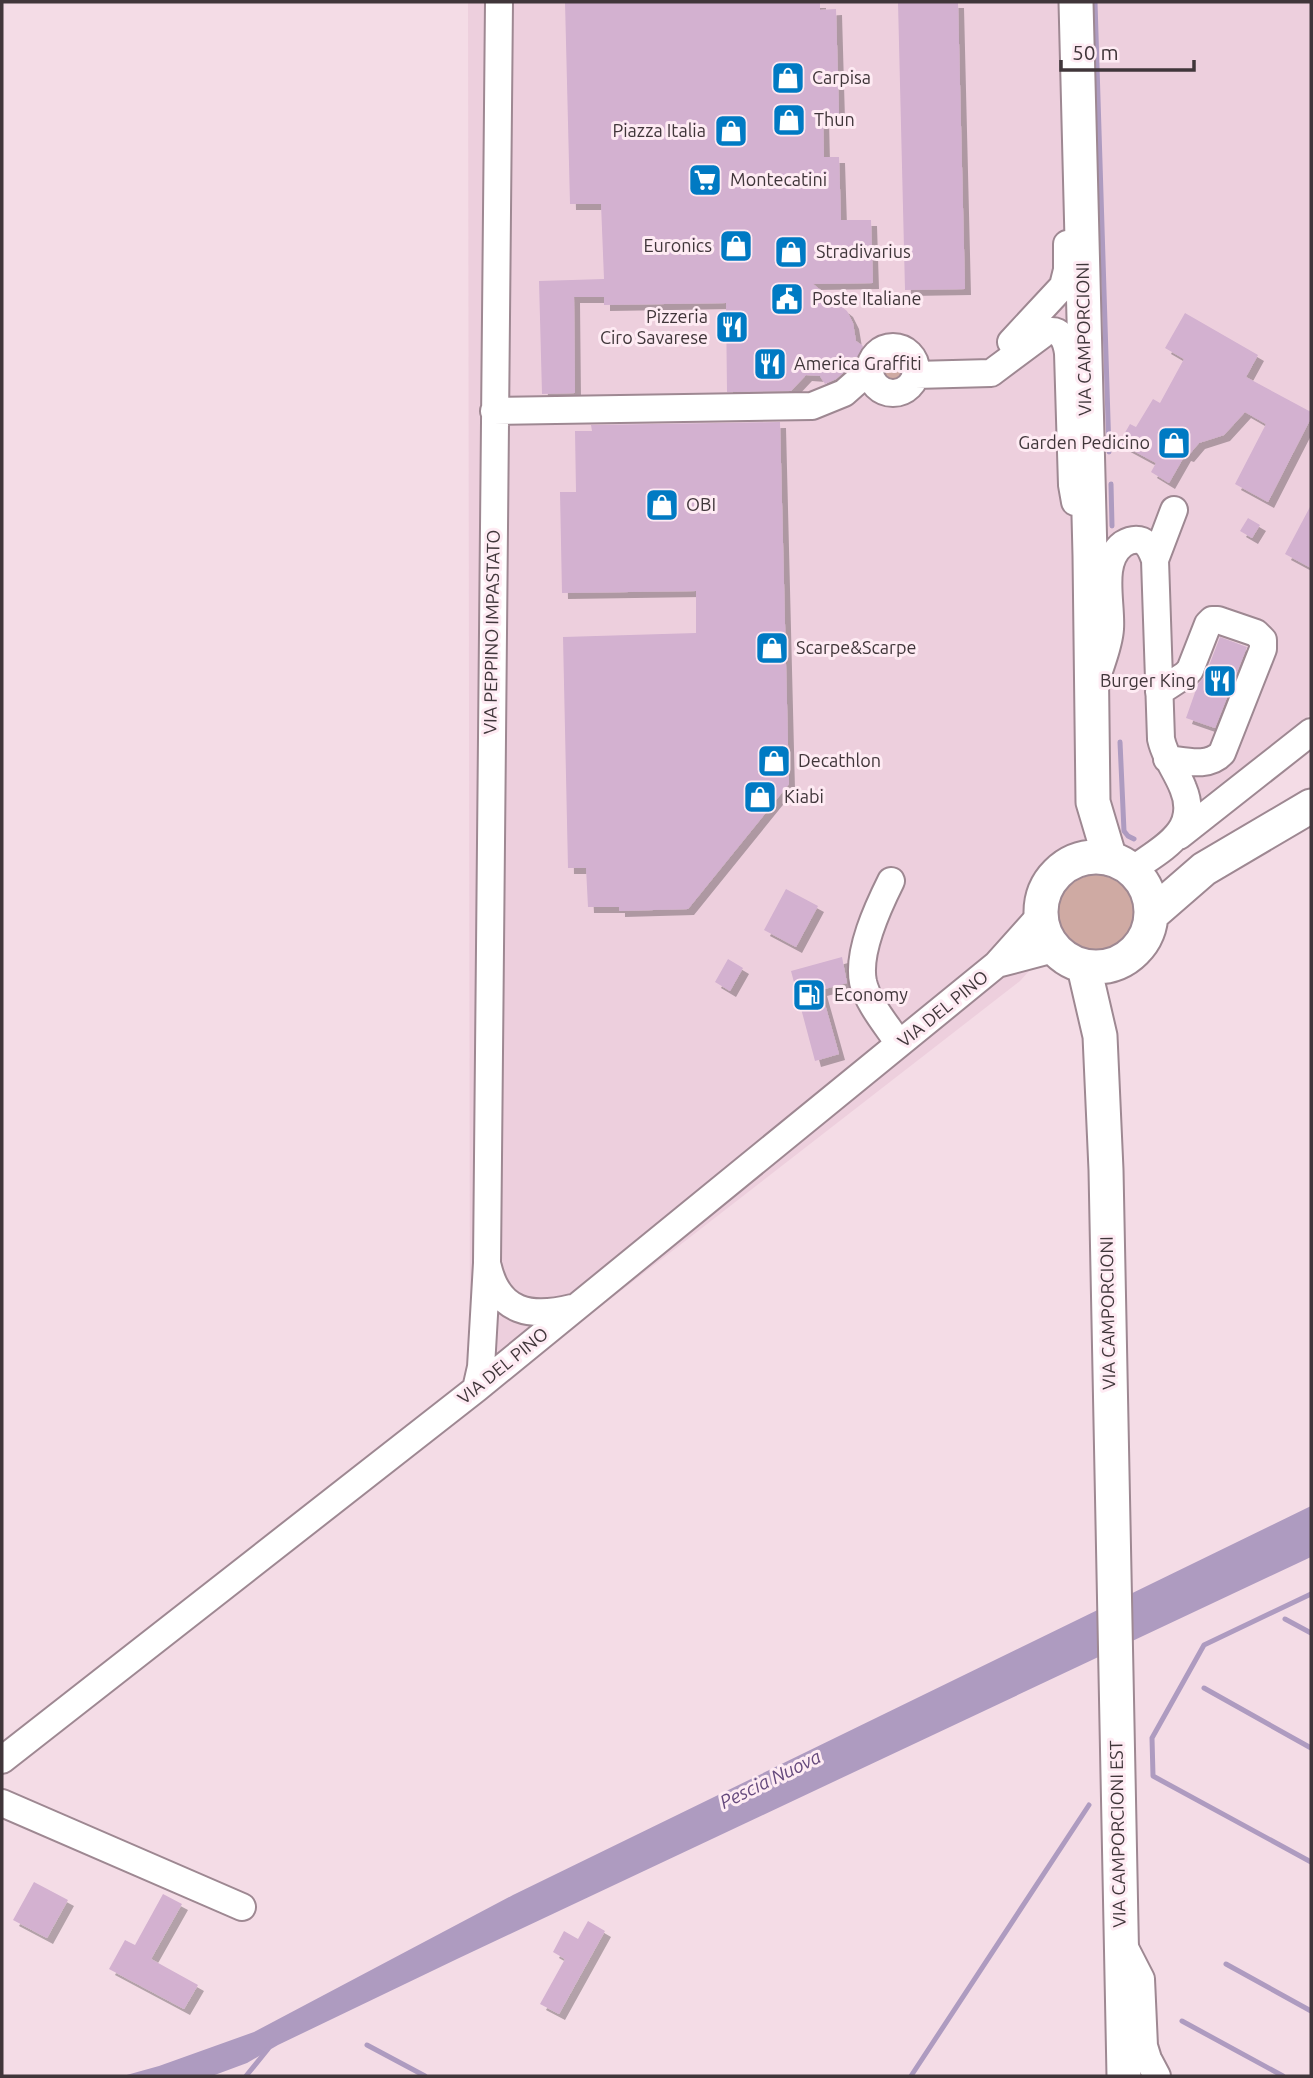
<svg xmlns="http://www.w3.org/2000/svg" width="1313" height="2078" font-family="Ubuntu,sans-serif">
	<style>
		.built { fill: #edcfdd }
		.green { fill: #cfaaa3 }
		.water { fill: #ae9bc0 }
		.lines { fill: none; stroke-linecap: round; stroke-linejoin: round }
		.stream { stroke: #ae9bc0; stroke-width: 5 }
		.building { fill: #d3b1d0; filter: url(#shadow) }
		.minor-casing { stroke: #9e8892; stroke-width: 30 }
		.major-casing { stroke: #9e8892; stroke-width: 37 }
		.minor { stroke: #fff; stroke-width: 26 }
		.major { stroke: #fff; stroke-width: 33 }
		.labels { text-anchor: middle; stroke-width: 6; stroke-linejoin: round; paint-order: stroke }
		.poi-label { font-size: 18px; fill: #40363a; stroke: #feebf3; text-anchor: start }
		.street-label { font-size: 18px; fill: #40363a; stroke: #feebf3 }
		.water-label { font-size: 19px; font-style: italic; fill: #64487c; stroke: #feebf3 }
	</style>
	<defs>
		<filter id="shadow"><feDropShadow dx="6" dy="6" stdDeviation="0" flood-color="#0004"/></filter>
	</defs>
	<rect width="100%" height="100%" fill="#f4dce6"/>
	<path class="built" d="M468 2H1311V714L1144 843 1020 981 470 1408Z"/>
	<path class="green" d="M878 371a15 15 0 1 1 30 0a15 15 0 1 1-30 0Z
		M1058 913a38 38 0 1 1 76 0a38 38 0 1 1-76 0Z"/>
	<path class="water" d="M1311 1506V1557L457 1959 278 2045 247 2063 212 2076H123L159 2066 254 2032 513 1895Z"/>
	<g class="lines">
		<path class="stream" d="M1095 2 1109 452
			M1111 484 1112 526
			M1120 742 1124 831 1128 836 1134 839
			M1311 1594 1204 1645 1152 1738 1153 1776 1311 1862
			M1285 1619 1311 1633
			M1204 1688 1311 1748
			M1226 1964 1311 2011
			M1182 2021 1283 2076
			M367 2045 425 2076
			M246 2076 268 2049
			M911 2076 1089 1805"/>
	</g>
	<path class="building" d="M565 2H820V10L836 9 839 114H823L824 157H839L841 220H871L873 283 813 284 847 311 853 323 856 341 863 346 860 358 836 379 825 384 820 376 806 375 791 391 727 392 726 303 604 305V297H574L575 393 542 394 539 281 604 279 601 204H570Z
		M898 2H958L965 289 905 290Z
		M1185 313 1258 355 1246 377 1311 412V418L1268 502 1235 484 1266 424 1245 412 1224 435 1199 443 1188 456 1185 455 1169 483 1151 472 1156 463 1119 443 1130 424 1136 427 1153 399 1160 403 1184 359 1165 348Z
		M780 422 789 784 688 909 619 911V907H588L586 868H568L563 637 696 633V591L562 593 560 492H576L575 431H592L591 425Z
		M1311 505V568L1285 554Z
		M1248 518 1260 525 1252 538 1240 531Z
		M1220 637 1247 647 1215 728 1186 718 1198 684 1205 676Z
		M786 889 818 906 796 947 764 930Z
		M842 957 847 983 821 990 839 1054 815 1061 791 971Z
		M728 959 743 968 730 991 715 982Z
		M34 1882 68 1900 47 1938 13 1920Z
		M163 1894 182 1904 151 1959 198 1985 184 2009 109 1969 125 1940 135 1945Z
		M588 1921 605 1931 559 2014 540 2004 565 1959 553 1952 564 1931 578 1939Z"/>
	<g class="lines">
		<defs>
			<path id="minor" d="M1011 342 1063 286 1067 270V244
				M870 370a23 23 0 1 1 46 0a23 23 0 1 1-46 0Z
				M915 375 991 373 1046 332C1061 328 1066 340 1068 353L1072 485 1075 502
				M494 411 812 406 844 393 870 370
				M1155 560 1174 510
				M1097 677C1102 661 1109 645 1110 629 1112 603 1099 562 1123 544 1128 541 1133 539 1139 540 1149 542 1152 552 1155 560L1161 739C1165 758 1176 770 1183 788 1201 831 1161 849 1132 870
				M1159 692 1185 675 1190 670 1208 624 1212 620H1218L1256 633 1263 640V649L1222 753C1208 768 1186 761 1167 759
				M1179 836 1311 732
				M891 881C878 907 857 952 863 982 868 1004 887 1025 899 1044
				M997 964 1054 949
				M488 1267C499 1313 531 1318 572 1308
				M476 1389 481 1367 487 1263 499 2
				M2 1760 476 1389 997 964 1040 916
				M2 1803 242 1907
				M1122 1942 1141 1979 1144 2046 1148 2059 1157 2076"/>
			<path id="major" d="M1076 2 1090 555 1093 802 1110 859
				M1041 912a55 55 0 1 1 110 0a55 55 0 1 1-110 0Z
				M1151 915 1204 869 1311 806
				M1084 967 1100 1036 1106 1170 1124 2076"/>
		</defs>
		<use href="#minor" class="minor-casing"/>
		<use href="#major" class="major-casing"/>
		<use href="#minor" class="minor"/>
		<use href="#major" class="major"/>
	</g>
	<defs>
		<symbol id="shop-square" viewBox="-11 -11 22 22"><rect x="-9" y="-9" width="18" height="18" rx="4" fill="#007ac3" stroke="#feebf3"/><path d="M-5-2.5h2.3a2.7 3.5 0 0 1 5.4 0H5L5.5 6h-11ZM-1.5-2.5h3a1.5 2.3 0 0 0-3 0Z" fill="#fff"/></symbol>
		<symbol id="supermarket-square" viewBox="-11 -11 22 22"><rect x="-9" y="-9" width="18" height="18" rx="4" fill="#007ac3" stroke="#feebf3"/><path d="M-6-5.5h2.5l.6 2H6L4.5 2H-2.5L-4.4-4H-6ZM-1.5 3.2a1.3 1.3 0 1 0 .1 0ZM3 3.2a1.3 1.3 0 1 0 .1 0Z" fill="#fff"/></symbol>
		<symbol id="civic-square" viewBox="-11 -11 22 22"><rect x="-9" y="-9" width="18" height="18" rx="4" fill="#007ac3" stroke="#feebf3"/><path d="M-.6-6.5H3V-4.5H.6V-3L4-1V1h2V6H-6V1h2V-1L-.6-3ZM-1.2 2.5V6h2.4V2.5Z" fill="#fff"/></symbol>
		<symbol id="restaurant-square" viewBox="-11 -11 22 22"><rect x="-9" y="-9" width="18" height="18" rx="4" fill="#007ac3" stroke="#feebf3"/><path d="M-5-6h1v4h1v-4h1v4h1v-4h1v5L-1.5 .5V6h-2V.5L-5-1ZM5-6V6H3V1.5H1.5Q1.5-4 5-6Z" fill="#fff"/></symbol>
		<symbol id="fuel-square" viewBox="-11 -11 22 22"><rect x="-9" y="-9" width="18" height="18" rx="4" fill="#007ac3" stroke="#feebf3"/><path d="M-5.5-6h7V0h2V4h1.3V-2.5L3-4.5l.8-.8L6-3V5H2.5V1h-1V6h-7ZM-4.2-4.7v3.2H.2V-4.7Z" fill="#fff"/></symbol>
	</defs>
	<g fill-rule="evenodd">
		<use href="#shop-square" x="769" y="59" width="38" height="38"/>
		<use href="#shop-square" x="770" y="101" width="38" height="38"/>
		<use href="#shop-square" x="712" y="112" width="38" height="38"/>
		<use href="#supermarket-square" x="686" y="161" width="38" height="38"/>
		<use href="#shop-square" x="717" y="227" width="38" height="38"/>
		<use href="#shop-square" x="772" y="233" width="38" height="38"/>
		<use href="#civic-square" x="768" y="280" width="38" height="38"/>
		<use href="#restaurant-square" x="713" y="308" width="38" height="38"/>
		<use href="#restaurant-square" x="751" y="345" width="38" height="38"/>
		<use href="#shop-square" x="1155" y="424" width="38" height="38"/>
		<use href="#shop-square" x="643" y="486" width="38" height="38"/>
		<use href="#shop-square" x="753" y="629" width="38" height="38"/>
		<use href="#restaurant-square" x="1201" y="662" width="38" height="38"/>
		<use href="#shop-square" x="755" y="742" width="38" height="38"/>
		<use href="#shop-square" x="741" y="778" width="38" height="38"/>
		<use href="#fuel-square" x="790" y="976" width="38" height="38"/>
	</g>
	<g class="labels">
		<g class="poi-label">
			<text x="812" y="84">Carpisa</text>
			<text x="814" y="126">Thun</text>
			<text x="706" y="137" text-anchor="end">Piazza Italia</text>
			<text x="730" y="186">Montecatini</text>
			<text x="712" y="252" text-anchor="end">Euronics</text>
			<text x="816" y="258">Stradivarius</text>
			<text x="812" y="305">Poste Italiane</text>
			<text x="708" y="323" text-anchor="end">Pizzeria<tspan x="708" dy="21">Ciro Savarese</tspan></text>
			<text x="794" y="370">America Graffiti</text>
			<text x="1150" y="449" text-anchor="end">Garden Pedicino</text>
			<text x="686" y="511">OBI</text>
			<text x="796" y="654">Scarpe&amp;Scarpe</text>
			<text x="1196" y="687" text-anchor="end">Burger King</text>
			<text x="798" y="767">Decathlon</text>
			<text x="784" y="803">Kiabi</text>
			<text x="834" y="1001">Economy</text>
		</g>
		<g class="street-label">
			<text transform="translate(1084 339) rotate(-91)" y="6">VIA CAMPORCIONI</text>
			<text transform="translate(492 632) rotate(-89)" y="6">VIA PEPPINO IMPASTATO</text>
			<text transform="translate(943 1009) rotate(-39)" y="6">VIA DEL PINO</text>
			<text transform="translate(1108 1313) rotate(-91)" y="6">VIA CAMPORCIONI</text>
			<text transform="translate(503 1366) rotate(-39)" y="6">VIA DEL PINO</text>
			<text transform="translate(1118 1834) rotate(-91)" y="6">VIA CAMPORCIONI EST</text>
		</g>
		<g class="water-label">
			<text transform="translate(770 1779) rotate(-26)" y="7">Pescia Nuova</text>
		</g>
	</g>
	<rect width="1313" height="2078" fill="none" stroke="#40363a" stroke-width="7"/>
	<path d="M1061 60v10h133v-10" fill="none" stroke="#40363a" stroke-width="3.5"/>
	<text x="1072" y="60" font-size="21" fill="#40363a" stroke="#feebf3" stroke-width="5" paint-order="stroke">50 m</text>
</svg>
